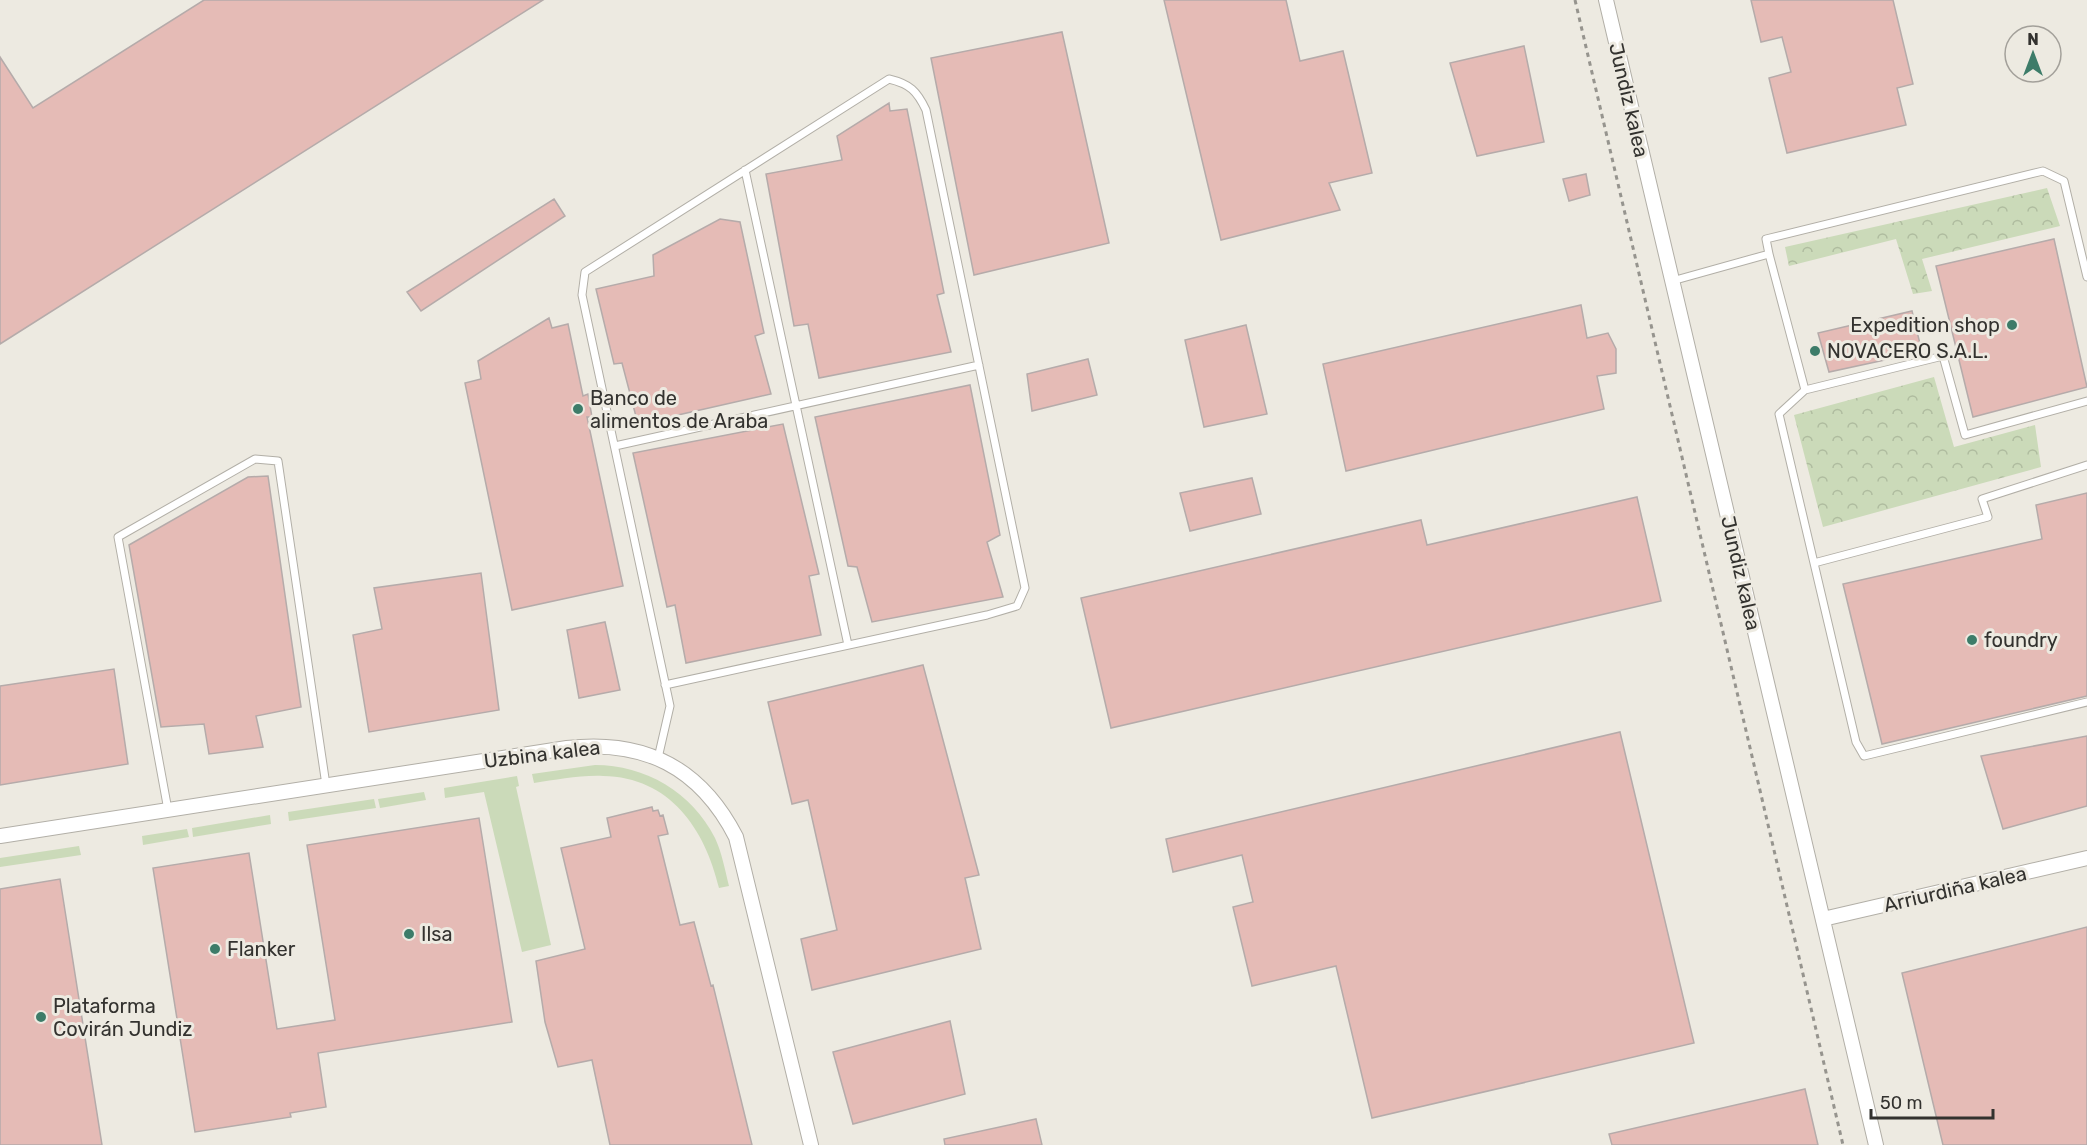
<svg xmlns="http://www.w3.org/2000/svg" width="2087" height="1145" font-family="Rubik,sans-serif">
	<style>
		.grass { fill: #cbdab9 }
		.park { fill: url(#park-crowns) }
		.building { fill: #e5bbb6; stroke: #b5abaa; stroke-width: 1.5 }
		.lines { fill: none; stroke-linecap: round; stroke-linejoin: round }
		.lane-casing { stroke: #b2afa7; stroke-width: 9 }
		.street-casing { stroke: #b2afa7; stroke-width: 16 }
		.path { stroke: #96948e; stroke-width: 3; stroke-dasharray: 4.5 4.5; stroke-linecap: butt }
		.lane { stroke: #fff; stroke-width: 7 }
		.street { stroke: #fff; stroke-width: 14 }
		.poi-dot { fill: #3d7c69; stroke: #edeae1; stroke-width: 2 }
		.labels { text-anchor: middle; stroke-width: 6; stroke-linejoin: round; paint-order: stroke }
		.street-label { font-size: 20px; fill: #33322f; stroke: #edeae1 }
		.poi-label { font-size: 20px; fill: #33322f; stroke: #edeae1; text-anchor: start }
	</style>
	<defs>
		<pattern id="park-crowns" width="20" height="18" patternUnits="userSpaceOnUse" patternTransform="scale(1.5)"><rect width="20" height="18" fill="#cbdab9"/><path d="M2 6a3 3 0 1 1 6 0M12 15a3 3 0 1 1 6 0" fill="none" stroke="#afbc9f"/></pattern>
	</defs>
	<rect width="100%" height="100%" fill="#edeae1"/>
	<path class="grass" d="M595 765C645 765 692 792 715 838 722 853 725 870 729 886L719 888C705 829 670 777 603 776 580 775 556 780 534 783L532 774Z
		M517 776 519 786 516 787 551 945 522 952 484 792 445 798 444 788Z
		M424 792 426 800 380 808 378 799Z
		M374 799 376 808 289 821 288 812Z
		M270 815 271 824 193 837 192 828Z
		M187 829 189 837 143 845 142 836Z
		M79 846 81 855 0 867V858Z"/>
	<path class="park" d="M2047 188 2060 226 1922 259 1932 291 1913 294 1896 239 1789 266 1785 247Z
		M1934 377 1954 447 2035 425 2041 467 1823 527 1794 415Z"/>
	<path class="building" d="M204 0H543L0 344V57L33 108Z
		M1164 0H1286L1300 61 1343 51 1372 173 1329 183 1340 210 1221 240Z
		M1751 0H1893L1913 84 1897 88 1906 125 1787 153 1769 78 1791 72 1782 37 1761 42Z
		M1062 32 1109 243 974 275 931 58Z
		M1524 46 1544 142 1477 156 1450 63Z
		M889 103 890 111 907 109 944 293 937 295 951 352 819 378 808 324 794 326 766 174 842 160 837 136Z
		M1586 174 1590 195 1569 201 1563 179Z
		M554 199 565 216 421 311 407 292Z
		M720 219 740 222 764 333 755 336 771 394 638 424 622 363 614 364 596 289 654 276 653 255Z
		M2054 239 2087 387 1973 417 1936 266Z
		M1581 305 1587 338 1608 333 1616 349V373L1597 376 1604 409 1346 471 1323 364Z
		M1912 311 1922 352 1829 372 1818 333Z
		M549 318 552 328 568 324 583 396 588 394 592 417H587L623 586 512 610 465 383 481 379 478 361Z
		M1246 325 1267 414 1204 427 1185 340Z
		M1088 359 1097 395 1032 411 1027 374Z
		M970 385 1000 535 987 542 1003 597 872 622 857 567 848 566 815 417Z
		M783 424 819 574 809 576 821 635 686 663 675 605 667 607 633 453Z
		M268 476 301 707 256 716 263 747 209 754 204 724 161 727 129 545 248 477Z
		M1252 478 1261 514 1190 531 1180 493Z
		M2087 493V696L1882 744 1843 584 2042 539 2036 505Z
		M1637 497 1661 601 1111 728 1081 598 1421 520 1427 545Z
		M481 573 499 710 369 732 353 635 382 629 374 588Z
		M605 622 620 690 579 698 567 630Z
		M923 665 979 875 965 878 981 949 812 990 801 939 837 930 808 800 792 804 768 702Z
		M114 669 128 764 0 785V686Z
		M1620 732 1694 1043 1372 1118 1336 966 1252 986 1233 907 1253 902 1242 855 1173 872 1166 839Z
		M2087 736V806L2003 829 1981 756Z
		M652 807 653 811 658 810 660 816 663 815 668 834 658 836 680 925 694 922 711 986 713 985 752 1145H610L592 1060 558 1067 545 1022 536 961 585 949 561 848 611 837 607 818Z
		M479 818 512 1022 318 1053 326 1107 290 1113 291 1117 195 1132 153 868 249 853 277 1029 335 1020 307 845Z
		M60 879 102 1145H0V889Z
		M2087 927V1145H1943L1902 973Z
		M950 1021 965 1094 853 1124 833 1052Z
		M1805 1089 1818 1145H1612L1609 1134Z
		M1036 1119 1042 1145H945L944 1139Z"/>
	<g class="lines">
		<defs>
			<path id="lane" d="M745 170 848 645
				M1769 254 1766 239 2043 171 2064 181 2087 277
				M1672 281 1769 254 1805 390 1779 414 1856 742 1864 756 2087 702
				M1805 390 1943 356 1965 435 2087 401
				M615 446 979 365
				M1814 563 1988 517 1982 499 2087 465
				M658 758 670 706 582 295 585 272 889 79C910 84 917 91 926 110L1025 588 1017 606 987 615 665 685
				M168 810 118 537 255 459 278 461 326 785"/>
			<path id="street" d="M1606 0 1876 1145
				M0 836 567 748C644 739 700 767 736 837L811 1145
				M1823 919 2087 858"/>
		</defs>
		<use href="#lane" class="lane-casing"/>
		<use href="#street" class="street-casing"/>
		<path class="path" d="M1575 0 1843 1145"/>
		<use href="#lane" class="lane"/>
		<use href="#street" class="street"/>
	</g>
	<g class="poi-dot">
		<circle cx="2012" cy="325" r="6"/>
		<circle cx="1815" cy="351" r="6"/>
		<circle cx="578" cy="409" r="6"/>
		<circle cx="1972" cy="640" r="6"/>
		<circle cx="409" cy="934" r="6"/>
		<circle cx="215" cy="949" r="6"/>
		<circle cx="41" cy="1017" r="6"/>
	</g>
	<g class="labels">
		<g class="street-label">
			<text transform="translate(1629 100) rotate(77)" y="7">Jundiz kalea</text>
			<text transform="translate(1741 573) rotate(77)" y="7">Jundiz kalea</text>
			<text transform="translate(542 754) rotate(-7)" y="7">Uzbina kalea</text>
			<text transform="translate(1955 889) rotate(-13)" y="7">Arriurdiña kalea</text>
		</g>
		<g class="poi-label">
			<text x="2000" y="332" text-anchor="end">Expedition shop</text>
			<text x="1827" y="358">NOVACERO S.A.L.</text>
			<text x="590" y="405">Banco de<tspan x="590" dy="23">alimentos de Araba</tspan></text>
			<text x="1984" y="647">foundry</text>
			<text x="421" y="941">Ilsa</text>
			<text x="227" y="956">Flanker</text>
			<text x="53" y="1013">Plataforma<tspan x="53" dy="23">Covirán Jundiz</tspan></text>
		</g>
	</g>
	<g transform="translate(2033 54)"><circle r="28" fill="#edeae1" stroke="#a3a09a" stroke-width="1.5"/>
	<path d="M0-4.5L10 22L0 15L-10 22Z" fill="#3d7c69"/>
	<text y="-9" font-size="16" font-weight="bold" text-anchor="middle" fill="#33322f">N</text>
	</g>
	<path d="M1871 1109v9h122v-9" fill="none" stroke="#33322f" stroke-width="3"/>
	<text x="1880" y="1109" font-size="18" fill="#33322f" stroke="#edeae1" stroke-width="4.5" paint-order="stroke">50 m</text>
</svg>
